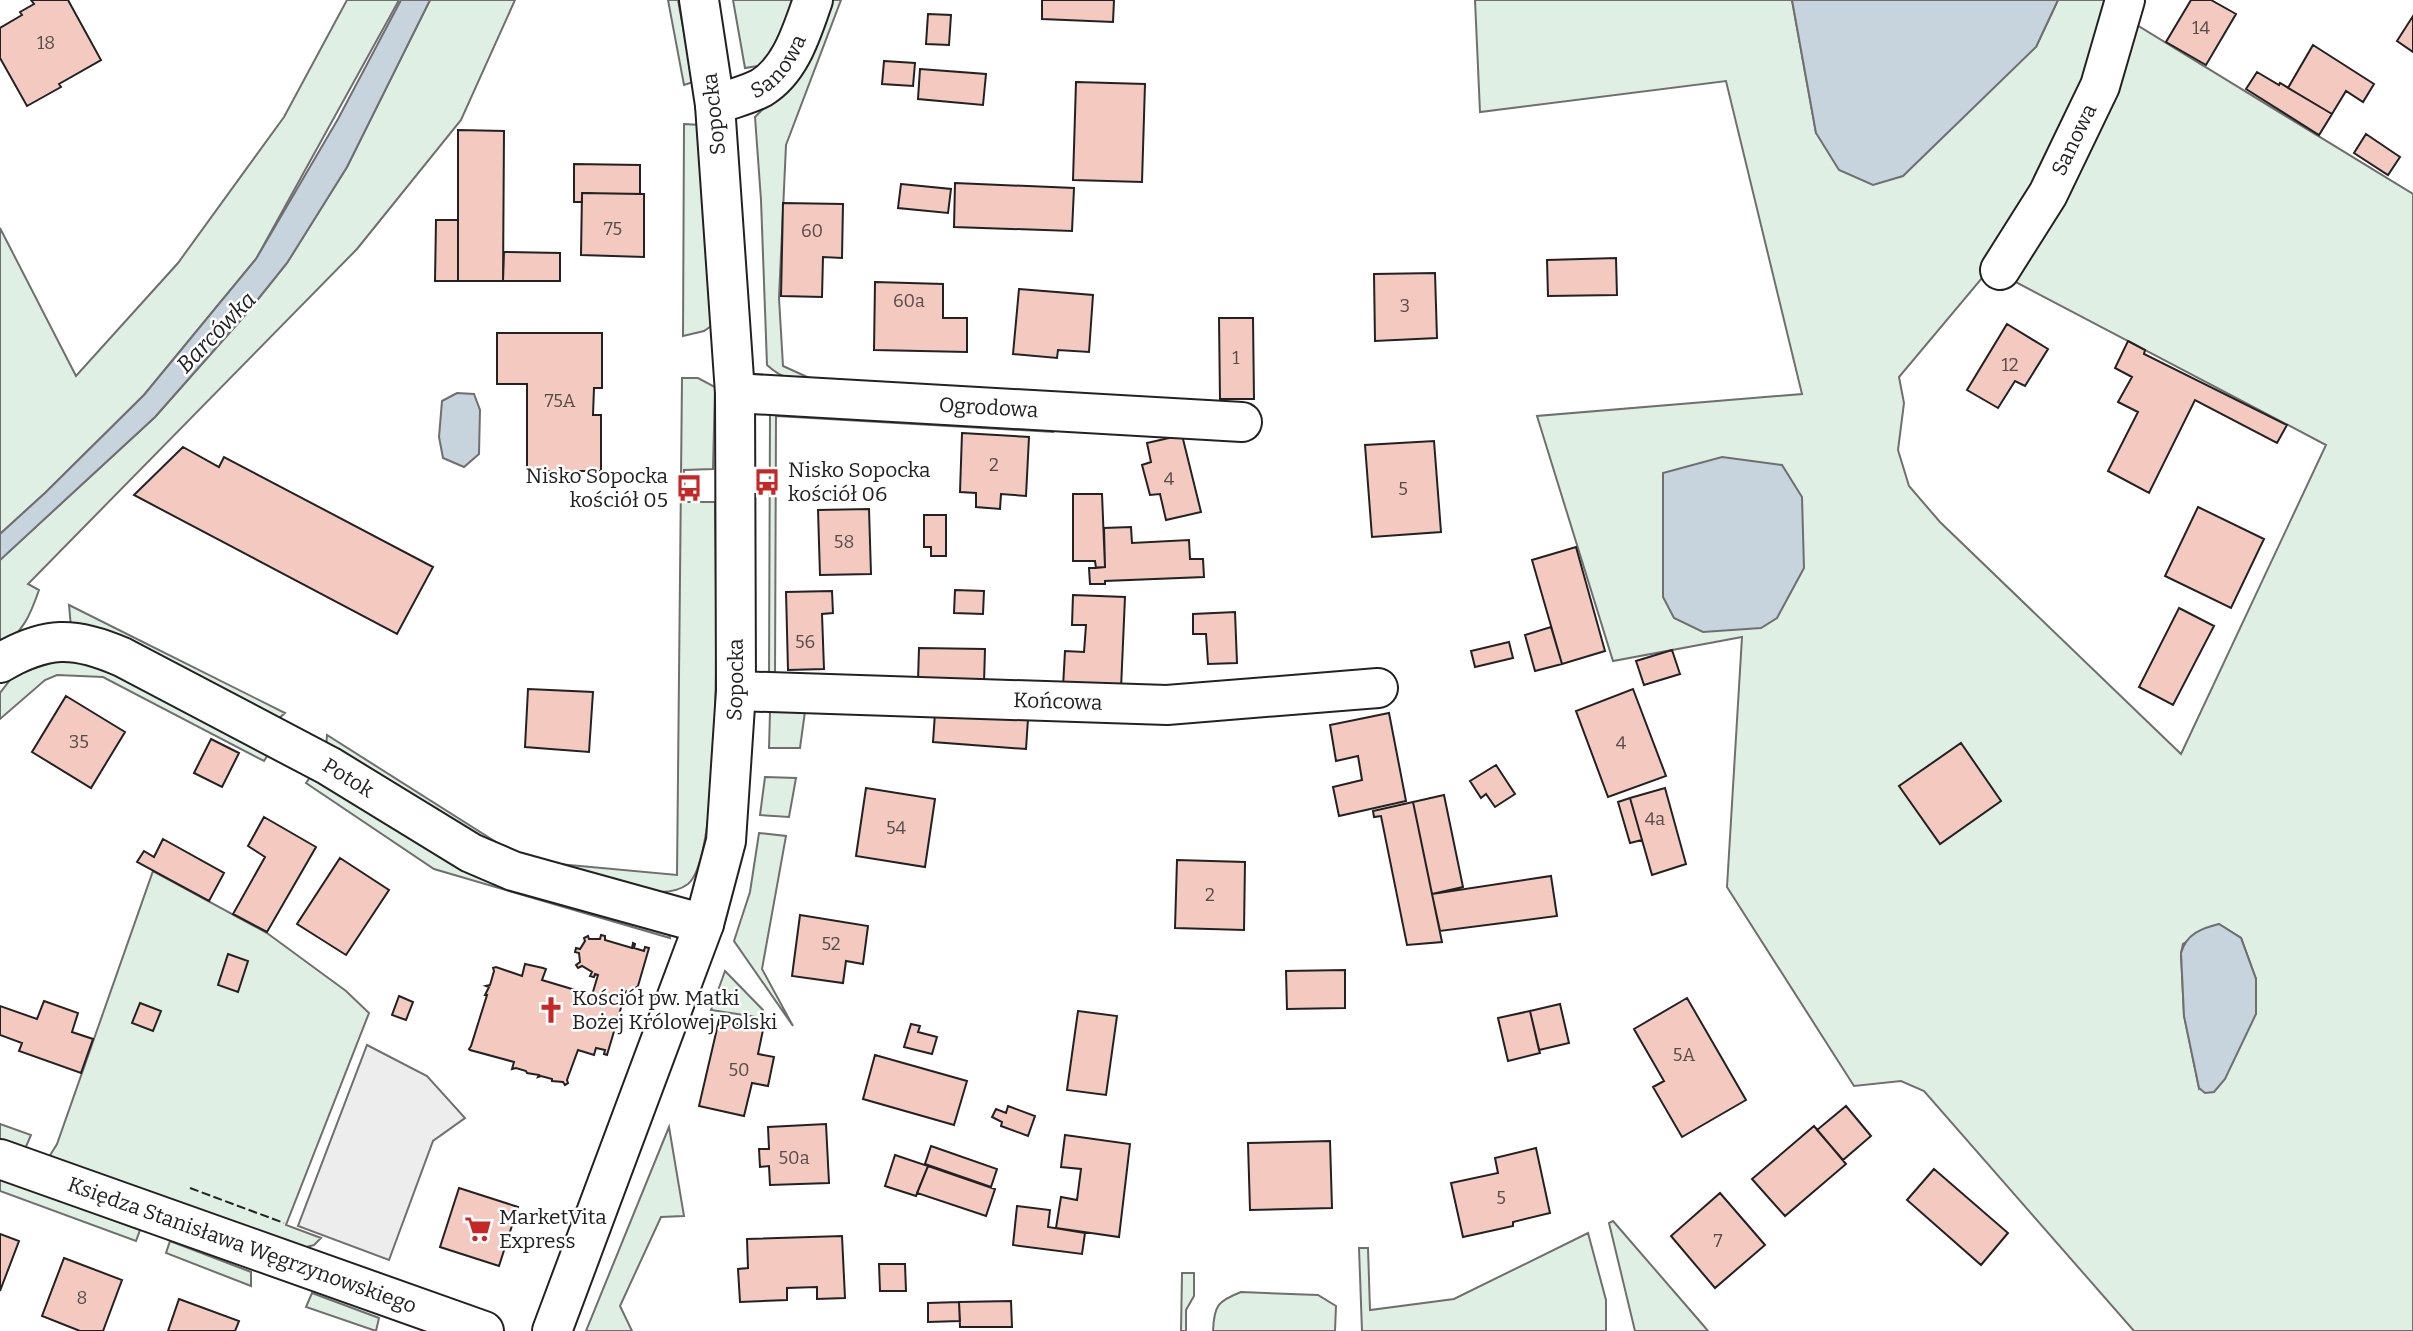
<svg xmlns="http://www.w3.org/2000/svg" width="2413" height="1331" font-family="Bitter,serif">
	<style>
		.green { fill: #e0efe3; stroke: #6f6f6f; stroke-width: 2; fill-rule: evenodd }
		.parking { fill: #ededed; stroke: #6f6f6f; stroke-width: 2 }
		.water { fill: #c7d3dd; stroke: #6f6f6f; stroke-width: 2 }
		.building { fill: #f3c9c0; stroke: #222; stroke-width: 2 }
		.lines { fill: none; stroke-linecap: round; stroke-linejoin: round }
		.minor-casing { stroke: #222; stroke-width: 42 }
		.tertiary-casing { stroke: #222; stroke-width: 42 }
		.minor { stroke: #fff; stroke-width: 38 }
		.tertiary { stroke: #fff; stroke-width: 38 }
		.fence { stroke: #222; stroke-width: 2; stroke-dasharray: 9 3.5; stroke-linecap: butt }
		.labels { text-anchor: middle; stroke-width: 5; stroke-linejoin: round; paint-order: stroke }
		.number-label { font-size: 18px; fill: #564c4a }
		.street-label { font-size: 21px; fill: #222; stroke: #fff }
		.poi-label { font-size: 21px; fill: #222; stroke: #fff; text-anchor: start }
		.water-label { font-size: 23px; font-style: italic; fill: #222; stroke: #fff }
	</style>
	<rect width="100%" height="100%" fill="#fff"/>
	<path class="green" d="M347 0H399L256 259 144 395 45 493 0 534V228L76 376 178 263 284 117Z
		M430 0H515L461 120 357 249 28 584 39 590C31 613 23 634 0 646V560L155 417 246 314 287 263 347 167Z
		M668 0H678L693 82 684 85Z
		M733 0H797L764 65 745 68Z
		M826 0H841L786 145 779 298 783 366 816 381C796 382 782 379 767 365L761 200 755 117 772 100Z
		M1475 0H1792L1816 133 2036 47 2058 0H2114L2080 107 1993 265 1899 377 1904 403 1898 450 1909 486 1940 522 2181 754 2326 445 2008 278 2135 0H2145L2137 25 2413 194V1331H2134L1924 1091 1901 1081 1854 1086 1727 887 1742 637 1613 661 1537 416 1802 394 1726 81 1480 112ZM2219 924 2241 938 2256 979 2199 1088 2184 1015 2181 953 2183 944Z
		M684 124 701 125 714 324 704 331 683 336Z
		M682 378H698L715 387 713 469 684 470 685 502H715C715 561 725 854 688 884 668 899 637 889 616 884 580 877 542 870 508 856 444 828 386 785 326 748L327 735 526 861 677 875Z
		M770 412 1052 426 1053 432 776 416 775 680 769 683Z
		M69 605 285 713 277 720 71 627Z
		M60 660H83L102 667 271 750 264 761 103 677 57 675 45 680 0 719V693L14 675Z
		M806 704 800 748H769L770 712 780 706Z
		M313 773 669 931 670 938 434 869 306 783Z
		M765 777 796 778 789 817 760 815Z
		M759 833 786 836 762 969 793 1026 734 941 750 892Z
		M153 871 267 933 346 991 369 1013 286 1225 321 1238 314 1245 299 1249 49 1157 57 1144Z
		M725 971 763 1010V1018L711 1010Z
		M0 1124 31 1135 25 1149 0 1139Z
		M669 1127 684 1216 661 1217 620 1306 632 1331H586Z
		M0 1178 140 1230 136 1241 0 1191Z
		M1613 1221 1703 1325 1708 1331H1635L1609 1223Z
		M1588 1233 1606 1300V1331H1362L1359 1248H1368L1370 1310 1454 1299Z
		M170 1241 251 1272V1286L166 1253Z
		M1182 1273H1194V1296L1186 1310V1331H1181Z
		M1241 1292 1318 1295 1336 1306 1335 1331H1213C1214 1305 1218 1301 1241 1292Z
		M312 1293 379 1318 376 1331 306 1307Z"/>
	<path class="parking" d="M367 1045 427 1076 465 1118 433 1141 389 1260 298 1226Z"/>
	<path class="water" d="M401 0H430L347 167 287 263 246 314 155 417 0 560V534L45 493 144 395 256 259 338 119Z
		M1792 0H2058L2036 47 1903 176 1873 185 1839 170 1816 133Z
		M457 393 474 394 480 410 479 454 464 467 443 458 439 437 442 401Z
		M1722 457 1782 465 1802 497 1804 568 1777 618 1761 628 1703 632 1674 618 1663 597V473Z
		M2219 924 2241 938 2256 979V1014L2225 1079 2214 1092 2205 1093 2199 1088 2184 1016 2181 953C2186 934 2202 928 2219 924Z"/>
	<path class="building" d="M31 0H68L101 60 59 84 61 87 27 106 0 58V28L22 15 20 12 34 4Z
		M1042 0H1114L1113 22 1042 19Z
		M2191 0H2211L2236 14 2206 65 2166 42Z
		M928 14 951 15 949 45 926 44Z
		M2413 16V52L2397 41Z
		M2313 45 2374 84 2363 102 2346 91 2332 114 2288 88Z
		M884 61 915 63 913 86 882 84Z
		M920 69 986 74 983 105 918 99Z
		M2257 72 2279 85 2280 83 2332 114 2319 135 2246 89Z
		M1076 82 1145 84 1142 182 1073 180Z
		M458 130 504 131 503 281H458Z
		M2366 134 2400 157 2388 175 2354 153Z
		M574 164 640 165V194L582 193V202H574Z
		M955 183 1074 188 1072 231 954 227Z
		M901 184 951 189 948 213 898 208Z
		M582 193 644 194V257L581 255Z
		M783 203 843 204 842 258 823 257 822 297 781 296Z
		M436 220H458V281H435Z
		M504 252 560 253V281H503Z
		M1616 258 1617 295 1548 296 1547 260Z
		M1435 273 1437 338 1375 341 1374 274Z
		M875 282 943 284V318H967V352L874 350Z
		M1019 289 1093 295 1089 352 1058 350 1057 358 1013 354Z
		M1219 318H1253L1254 399H1220Z
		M2007 324 2048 349 2025 386 2015 381 1998 408 1967 390Z
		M497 333H602V388H594L593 415H601V471H527V384H497Z
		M2128 341 2145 350 2144 354 2287 425 2277 443 2195 400 2149 493 2108 471 2138 412 2118 402 2132 377 2115 368Z
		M962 433 1029 437 1026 496 1001 494 1000 509 976 507V493L960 492Z
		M1182 435 1201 512 1166 520 1160 494 1150 495 1142 465 1151 462 1147 443Z
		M1434 441 1441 532 1372 537 1365 445Z
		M183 447 219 467 224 457 433 567 397 634 134 495Z
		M1073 494H1102L1105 567 1096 568 1095 561H1073Z
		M2198 507 2264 539 2231 608 2165 576Z
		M869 509 871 574 820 575 818 510Z
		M924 515H946V556H931V547H924Z
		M1131 527 1132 543 1189 540 1190 559H1203L1204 577 1105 581V584H1090L1089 568 1105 567 1104 528Z
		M1576 547 1605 651 1562 664 1532 560Z
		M955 590 984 591 983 614 954 613Z
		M832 591 833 613 822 614 824 669 788 670 786 592Z
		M1073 595 1125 597 1121 689 1063 687 1065 651 1084 652 1086 625H1072Z
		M2179 608 2214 626 2173 705 2139 687Z
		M1235 612 1237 663 1208 664 1206 634H1193V614Z
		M1551 627 1562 664 1535 671 1525 635Z
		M1509 642 1513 658 1475 667 1471 651Z
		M919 648 985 649 984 683 918 681Z
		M1672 650 1680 674 1644 685 1636 661Z
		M528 689 593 692 589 752 525 747Z
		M1633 689 1666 776 1608 797 1576 711Z
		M66 696 125 732 91 788 32 752Z
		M935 713 1028 719 1026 749 933 742Z
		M1389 713 1406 801 1339 816 1333 787 1362 780 1358 756 1336 761 1330 725Z
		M211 739 239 753 222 787 194 773Z
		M1961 743 2001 801 1940 844 1899 786Z
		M1496 765 1515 794 1495 807 1486 794 1481 798 1470 781Z
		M866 788 935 799 925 867 856 856Z
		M1665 788 1686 864 1652 875 1630 798Z
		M1444 795 1463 887 1432 894 1413 802Z
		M1630 798 1642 840 1630 843 1618 802Z
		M1413 802 1442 942 1407 945 1381 816 1374 817 1373 811Z
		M264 817 316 847 267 932 233 914 265 857 248 846Z
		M163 839 224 873 209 901 137 862 144 851 154 857Z
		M340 858 389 890 346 955 297 924Z
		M1177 860 1245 862 1244 930 1175 928Z
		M1551 876 1557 916 1440 931 1432 894Z
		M800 915 868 926 863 964 846 961 843 983 792 976Z
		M601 935 605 936V940L632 948 633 943 635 944 634 948 644 951 645 947 649 948 638 986 632 991H626L607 1055 604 1054 605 1050 596 1048 594 1055 578 1050 567 1080 568 1083 565 1085 563 1082 552 1081V1079L541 1076 538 1077 539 1075 527 1073 526 1071 516 1068 512 1069 514 1062 470 1050 469 1049 471 1046 487 995H485L489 987 486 986 490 985 494 971 493 968 496 967 522 976 525 964 543 968 546 969 542 980 592 995 598 975 595 974 594 977 590 976 592 972 582 966 578 968 576 965 580 962 579 953 575 952 576 948 580 949 585 941 584 938 588 936 589 939H600Z
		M228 954 248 961 238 992 218 985Z
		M1345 970V1008L1287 1009 1286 971Z
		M399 996 413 1002 406 1020 392 1015Z
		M1687 998 1746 1100 1682 1137 1653 1087 1664 1081 1634 1029Z
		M44 1001 78 1013 72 1032 93 1039 81 1073 19 1051 22 1043 0 1035V1006L37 1019Z
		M140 1003 161 1011 153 1031 132 1023Z
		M1560 1004 1569 1043 1539 1050 1530 1011Z
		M1078 1011 1117 1016 1106 1095 1067 1090Z
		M1530 1011 1540 1053 1508 1061 1498 1018Z
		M719 1020 763 1030 758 1054 774 1057 768 1086 752 1083 744 1116 699 1106Z
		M911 1024 920 1026 918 1032 937 1037 932 1054 904 1047Z
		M875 1055 967 1081 954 1125 863 1099Z
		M1008 1106 1035 1116 1028 1136 1001 1126 1002 1122 992 1117 996 1109 1006 1113Z
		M1846 1106 1871 1136 1843 1160 1817 1130Z
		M826 1124 829 1183 770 1185 769 1166 760 1167 759 1149H769L768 1127Z
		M1814 1126 1846 1164 1785 1216 1752 1179Z
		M1065 1135 1130 1144 1119 1237 1056 1228 1061 1197 1077 1200 1081 1169 1061 1167Z
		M1330 1141 1332 1208 1250 1210 1248 1143Z
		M931 1146 997 1169 991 1187 925 1164Z
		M1536 1148 1550 1213 1513 1222V1226L1463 1237 1451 1183 1498 1173 1495 1158Z
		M895 1155 928 1166 916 1196 885 1186Z
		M928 1166 995 1189 986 1216 917 1193Z
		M1934 1169 2008 1233 1981 1265 1907 1200Z
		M459 1188 518 1207 499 1266 440 1247Z
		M1720 1193 1765 1245 1715 1288 1671 1236Z
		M1017 1206 1050 1210 1048 1227 1085 1233 1082 1254 1013 1245Z
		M0 1234 19 1241 0 1291Z
		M842 1236 845 1298 817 1299V1287L787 1288V1300L740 1302 738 1269 748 1268 747 1239Z
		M64 1258 122 1280 103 1331H80L42 1316Z
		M879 1264H905L906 1291H880Z
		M179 1299 239 1321 235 1331H168Z
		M1011 1301 1012 1327H960L959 1302Z
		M959 1302 960 1321 928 1322V1303Z"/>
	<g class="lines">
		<defs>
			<g id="minor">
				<path id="s1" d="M715 105C730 99 748 95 761 88 791 70 802 31 813 0"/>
				<path id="s2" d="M2000 270 2048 194 2100 86 2125 0"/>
				<path id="s3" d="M735 393 1242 422"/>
				<path id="s4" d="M0 663C46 636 74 636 122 657L329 766 471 853 513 871 704 924"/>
				<path id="s5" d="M736 691 1167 705 1378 688"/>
				<path id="s6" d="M0 1159 484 1331"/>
			</g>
			<g id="tertiary">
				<path id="s7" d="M552 1331 704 924 726 841 736 691 735 393 715 105 699 0"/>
			</g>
		</defs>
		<use href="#minor" class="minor-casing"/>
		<use href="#tertiary" class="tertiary-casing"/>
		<use href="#minor" class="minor"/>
		<use href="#tertiary" class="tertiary"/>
		<path class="fence" d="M190 1188 284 1223"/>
	</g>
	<defs>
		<symbol id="bus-bare" viewBox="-9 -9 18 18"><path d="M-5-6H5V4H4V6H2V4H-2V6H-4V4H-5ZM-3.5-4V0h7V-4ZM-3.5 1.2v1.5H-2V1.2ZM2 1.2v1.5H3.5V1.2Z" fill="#c62828" stroke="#fff" stroke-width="2.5" paint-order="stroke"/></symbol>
		<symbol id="church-bare" viewBox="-9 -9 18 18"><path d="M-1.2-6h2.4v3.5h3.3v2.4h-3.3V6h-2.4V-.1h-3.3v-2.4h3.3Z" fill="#c62828" stroke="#fff" stroke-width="2.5" paint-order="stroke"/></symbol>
		<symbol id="supermarket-bare" viewBox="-9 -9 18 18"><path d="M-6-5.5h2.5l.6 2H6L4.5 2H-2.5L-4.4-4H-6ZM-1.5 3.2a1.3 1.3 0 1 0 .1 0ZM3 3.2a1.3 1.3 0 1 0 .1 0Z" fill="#c62828" stroke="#fff" stroke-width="2.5" paint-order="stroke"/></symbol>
	</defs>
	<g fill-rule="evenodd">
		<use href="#bus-bare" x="748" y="463" width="38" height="38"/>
		<use href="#bus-bare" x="670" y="469" width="38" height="38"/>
		<use href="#church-bare" x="532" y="991" width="38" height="38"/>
		<use href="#supermarket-bare" x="459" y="1210" width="38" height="38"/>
	</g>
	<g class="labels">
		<g class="number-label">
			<text x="2201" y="34">14</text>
			<text x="46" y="49">18</text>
			<text x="613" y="235">75</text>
			<text x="812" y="237">60</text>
			<text x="909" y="307">60a</text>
			<text x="1405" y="312">3</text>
			<text x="1236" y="364">1</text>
			<text x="2010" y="371">12</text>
			<text x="560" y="407">75A</text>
			<text x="994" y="471">2</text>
			<text x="1169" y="485">4</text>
			<text x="1403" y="495">5</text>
			<text x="844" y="548">58</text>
			<text x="805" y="648">56</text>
			<text x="79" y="748">35</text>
			<text x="1621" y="749">4</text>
			<text x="1655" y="825">4a</text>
			<text x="896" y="834">54</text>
			<text x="1210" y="901">2</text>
			<text x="831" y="950">52</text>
			<text x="1684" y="1061">5A</text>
			<text x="739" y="1076">50</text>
			<text x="794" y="1164">50a</text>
			<text x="1501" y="1204">5</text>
			<text x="1718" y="1247">7</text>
			<text x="82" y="1304">8</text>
		</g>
		<g class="street-label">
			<text dy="7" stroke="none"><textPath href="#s1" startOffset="77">Sanowa</textPath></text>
			<text transform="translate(714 114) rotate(-96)" y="7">Sopocka</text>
			<text dy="7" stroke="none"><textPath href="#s2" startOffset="150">Sanowa</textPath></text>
			<text dy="7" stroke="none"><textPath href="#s3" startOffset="254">Ogrodowa</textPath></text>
			<text dy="7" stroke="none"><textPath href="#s7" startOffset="682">Sopocka</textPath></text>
			<text dy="7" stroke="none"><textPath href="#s5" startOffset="322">Końcowa</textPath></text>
			<text dy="7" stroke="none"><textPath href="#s4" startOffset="385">Potok</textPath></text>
			<text dy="7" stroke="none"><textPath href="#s6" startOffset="257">Księdza Stanisława Węgrzynowskiego</textPath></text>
		</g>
		<g class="poi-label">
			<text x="788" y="477">Nisko Sopocka<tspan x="788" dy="24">kościół 06</tspan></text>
			<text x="668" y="483" text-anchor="end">Nisko Sopocka<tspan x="668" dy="24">kościół 05</tspan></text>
			<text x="572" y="1005">Kościół pw. Matki<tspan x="572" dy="24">Bożej Królowej Polski</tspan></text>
			<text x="499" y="1224">MarketVita<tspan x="499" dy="24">Express</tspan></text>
		</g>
		<g class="water-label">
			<text transform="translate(216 332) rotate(-46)" y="8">Barcówka</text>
		</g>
	</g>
</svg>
